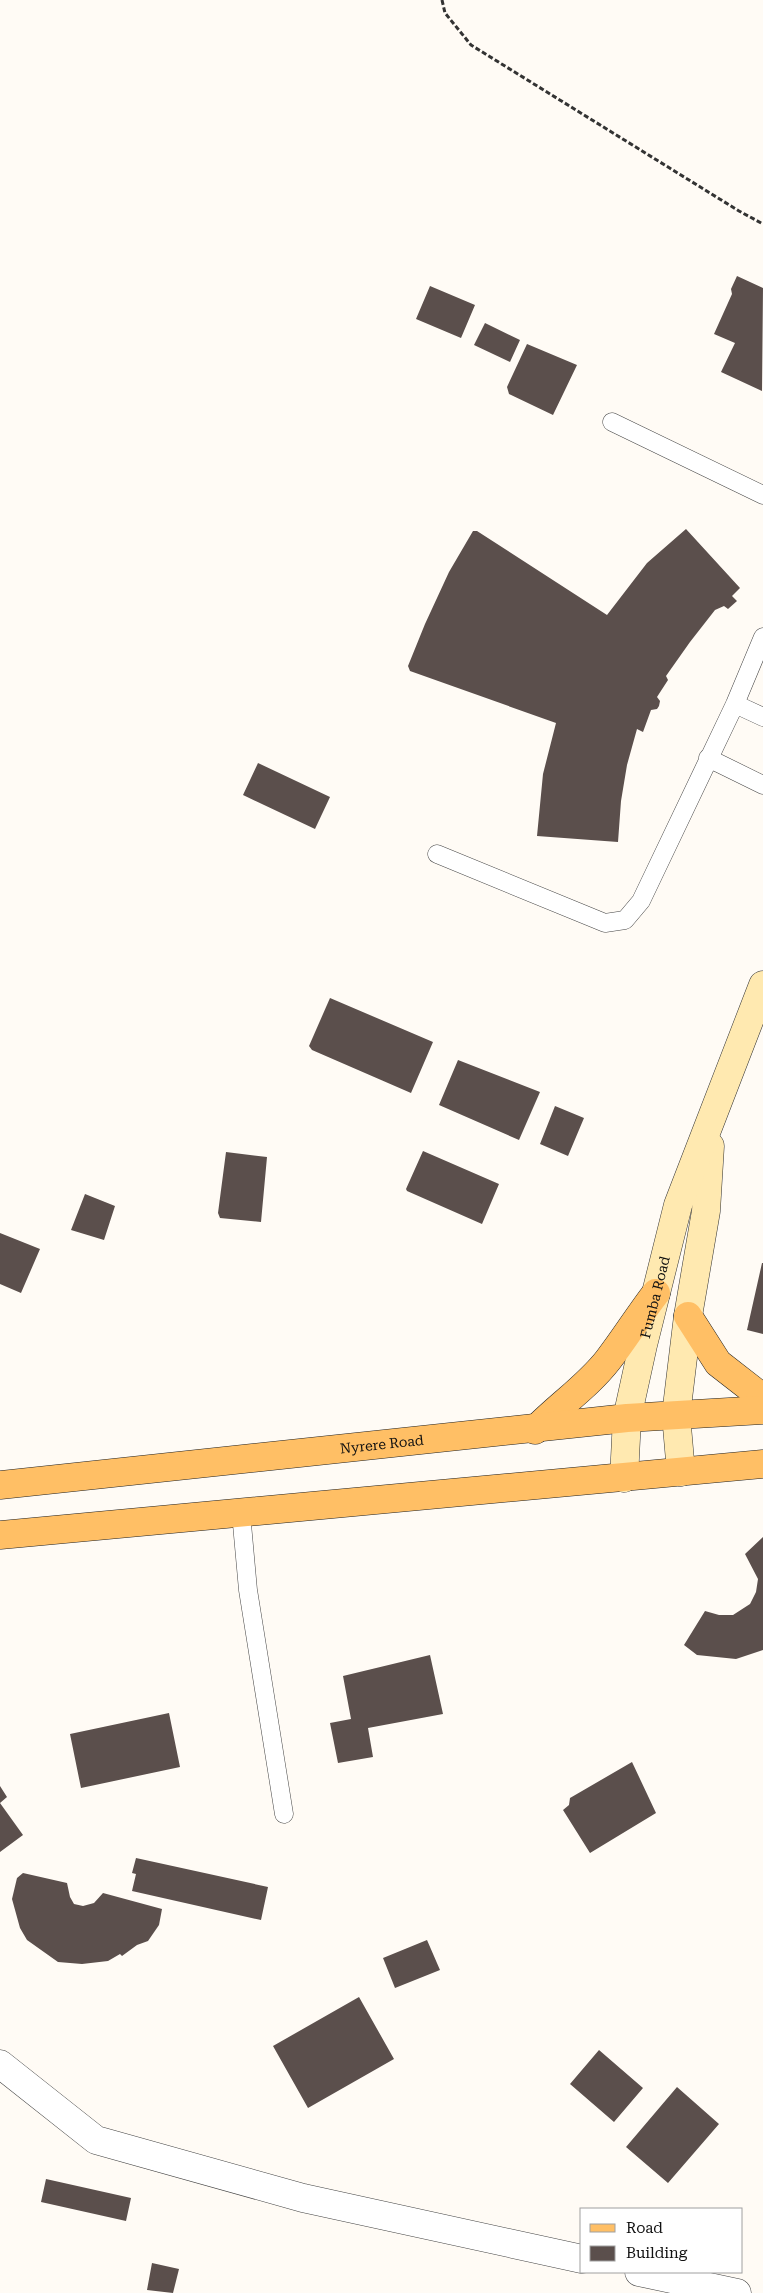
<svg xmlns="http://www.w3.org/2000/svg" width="763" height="2293" font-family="'Roboto Serif',serif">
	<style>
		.building { fill: #5b4f4c }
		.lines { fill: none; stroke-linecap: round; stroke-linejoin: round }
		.lane-casing { stroke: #444; stroke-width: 19 }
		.street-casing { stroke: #444; stroke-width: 29 }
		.secondary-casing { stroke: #333; stroke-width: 29 }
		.primary-casing { stroke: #222; stroke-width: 29 }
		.path { stroke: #333; stroke-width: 3; stroke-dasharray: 5 2.5; stroke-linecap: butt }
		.lane { stroke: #fff; stroke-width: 18 }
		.street { stroke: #fff; stroke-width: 28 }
		.secondary { stroke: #ffe9b0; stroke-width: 28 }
		.primary { stroke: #ffbf65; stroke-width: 28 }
		.labels { text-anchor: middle; stroke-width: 5; stroke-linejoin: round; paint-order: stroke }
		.street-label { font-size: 14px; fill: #111; stroke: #fff }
	</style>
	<rect width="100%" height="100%" fill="#fffbf5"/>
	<path class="building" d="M737 276 763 288 762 391 721 372 735 343 714 334 732 294 731 289Z
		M430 286 475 305 461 338 416 319Z
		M485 323 520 340 510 362 474 345Z
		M527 344 577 365 553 415 509 394 507 387Z
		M686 529 740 588 732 596 737 601 728 609 724 606 715 610 690 642 666 676 668 680 657 697 660 701 659 706 657 709 651 710 643 732 637 729 627 765 621 801 618 842 537 836 543 774 556 723 410 671 408 666 425 624 449 572 473 531H477L607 615 647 563Z
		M258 763 330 797 315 829 243 795Z
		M330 998 433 1042 411 1093 312 1050 309 1046Z
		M458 1060 540 1092 519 1140 439 1105Z
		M555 1106 584 1118 568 1156 540 1144Z
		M423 1151 499 1184 482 1224 407 1191 406 1189Z
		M226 1152 267 1157 261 1222 220 1218 218 1213Z
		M85 1194 115 1206 104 1240 71 1230Z
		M0 1233 40 1249 21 1293 0 1284Z
		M762 1263H763V1334L747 1330Z
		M763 1537V1650L736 1659 697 1655 684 1645 705 1611 719 1615H733L750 1604 756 1592 758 1579 745 1554Z
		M430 1655 443 1714 368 1728 373 1757 338 1763 330 1723 351 1719 343 1676Z
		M169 1713 180 1767 81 1788 70 1734Z
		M632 1762 656 1813 590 1853 563 1810 569 1805 570 1798Z
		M0 1786 7 1797 0 1803 23 1835 0 1852Z
		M136 1858 268 1887 261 1920 132 1891 136 1874 132 1873Z
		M23 1873 67 1883 70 1897 74 1904 83 1906 94 1903 103 1893 162 1909 159 1925 148 1941 137 1945 122 1956 120 1954 108 1961 82 1964 58 1962 27 1940 20 1928 12 1899 17 1878Z
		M427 1940 440 1970 395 1988 383 1958Z
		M359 1997 394 2059 308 2108 273 2046Z
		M599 2050 643 2088 614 2122 570 2084Z
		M677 2087 719 2124 668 2183 626 2147Z
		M46 2179 131 2198 126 2221 41 2202Z
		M152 2263 179 2269 173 2293 147 2290Z"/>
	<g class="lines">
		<defs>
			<path id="lane" d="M612 422 763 495
				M735 704 763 717
				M708 758 763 785
				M437 854 605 923 625 920 641 901 735 704 763 637
				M241 1513 248 1590 284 1814"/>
			<path id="street" d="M0 2064 96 2140 303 2198 582 2259
				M639 2272 737 2293"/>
			<g id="secondary">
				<path d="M681 1472 676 1415 688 1316 706 1211 710 1146"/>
				<path id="s1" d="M624 1478 627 1418 643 1345 678 1205 763 985"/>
			</g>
			<g id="primary">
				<path d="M688 1316 718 1363 763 1398"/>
				<path d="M535 1430C558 1406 588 1386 608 1360 625 1338 639 1315 656 1293"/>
				<path id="s2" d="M0 1485 627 1418 763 1410"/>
				<path d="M0 1535 763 1464"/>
			</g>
		</defs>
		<use href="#lane" class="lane-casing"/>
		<use href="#street" class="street-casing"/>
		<use href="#secondary" class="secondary-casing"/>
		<use href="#primary" class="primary-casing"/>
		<path class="path" d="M442 0 445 13 471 45 739 211 763 224"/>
		<use href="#lane" class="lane"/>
		<use href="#street" class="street"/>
		<use href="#secondary" class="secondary"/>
		<use href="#primary" class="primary"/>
	</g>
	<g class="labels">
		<g class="street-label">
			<text dy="5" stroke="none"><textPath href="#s1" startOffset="184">Fumba Road</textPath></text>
			<text dy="5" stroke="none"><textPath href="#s2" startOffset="384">Nyrere Road</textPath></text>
		</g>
	</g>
	<rect x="580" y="2208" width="162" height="65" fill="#ffffff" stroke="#a0a0a0"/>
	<rect x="590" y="2224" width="25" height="8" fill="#ffbf65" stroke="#a0a0a0"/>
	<text x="626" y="2233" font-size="15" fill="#111111">Road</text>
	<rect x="590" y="2246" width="25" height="15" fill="#5b4f4c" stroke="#a0a0a0"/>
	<text x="626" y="2258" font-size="15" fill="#111111">Building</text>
</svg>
